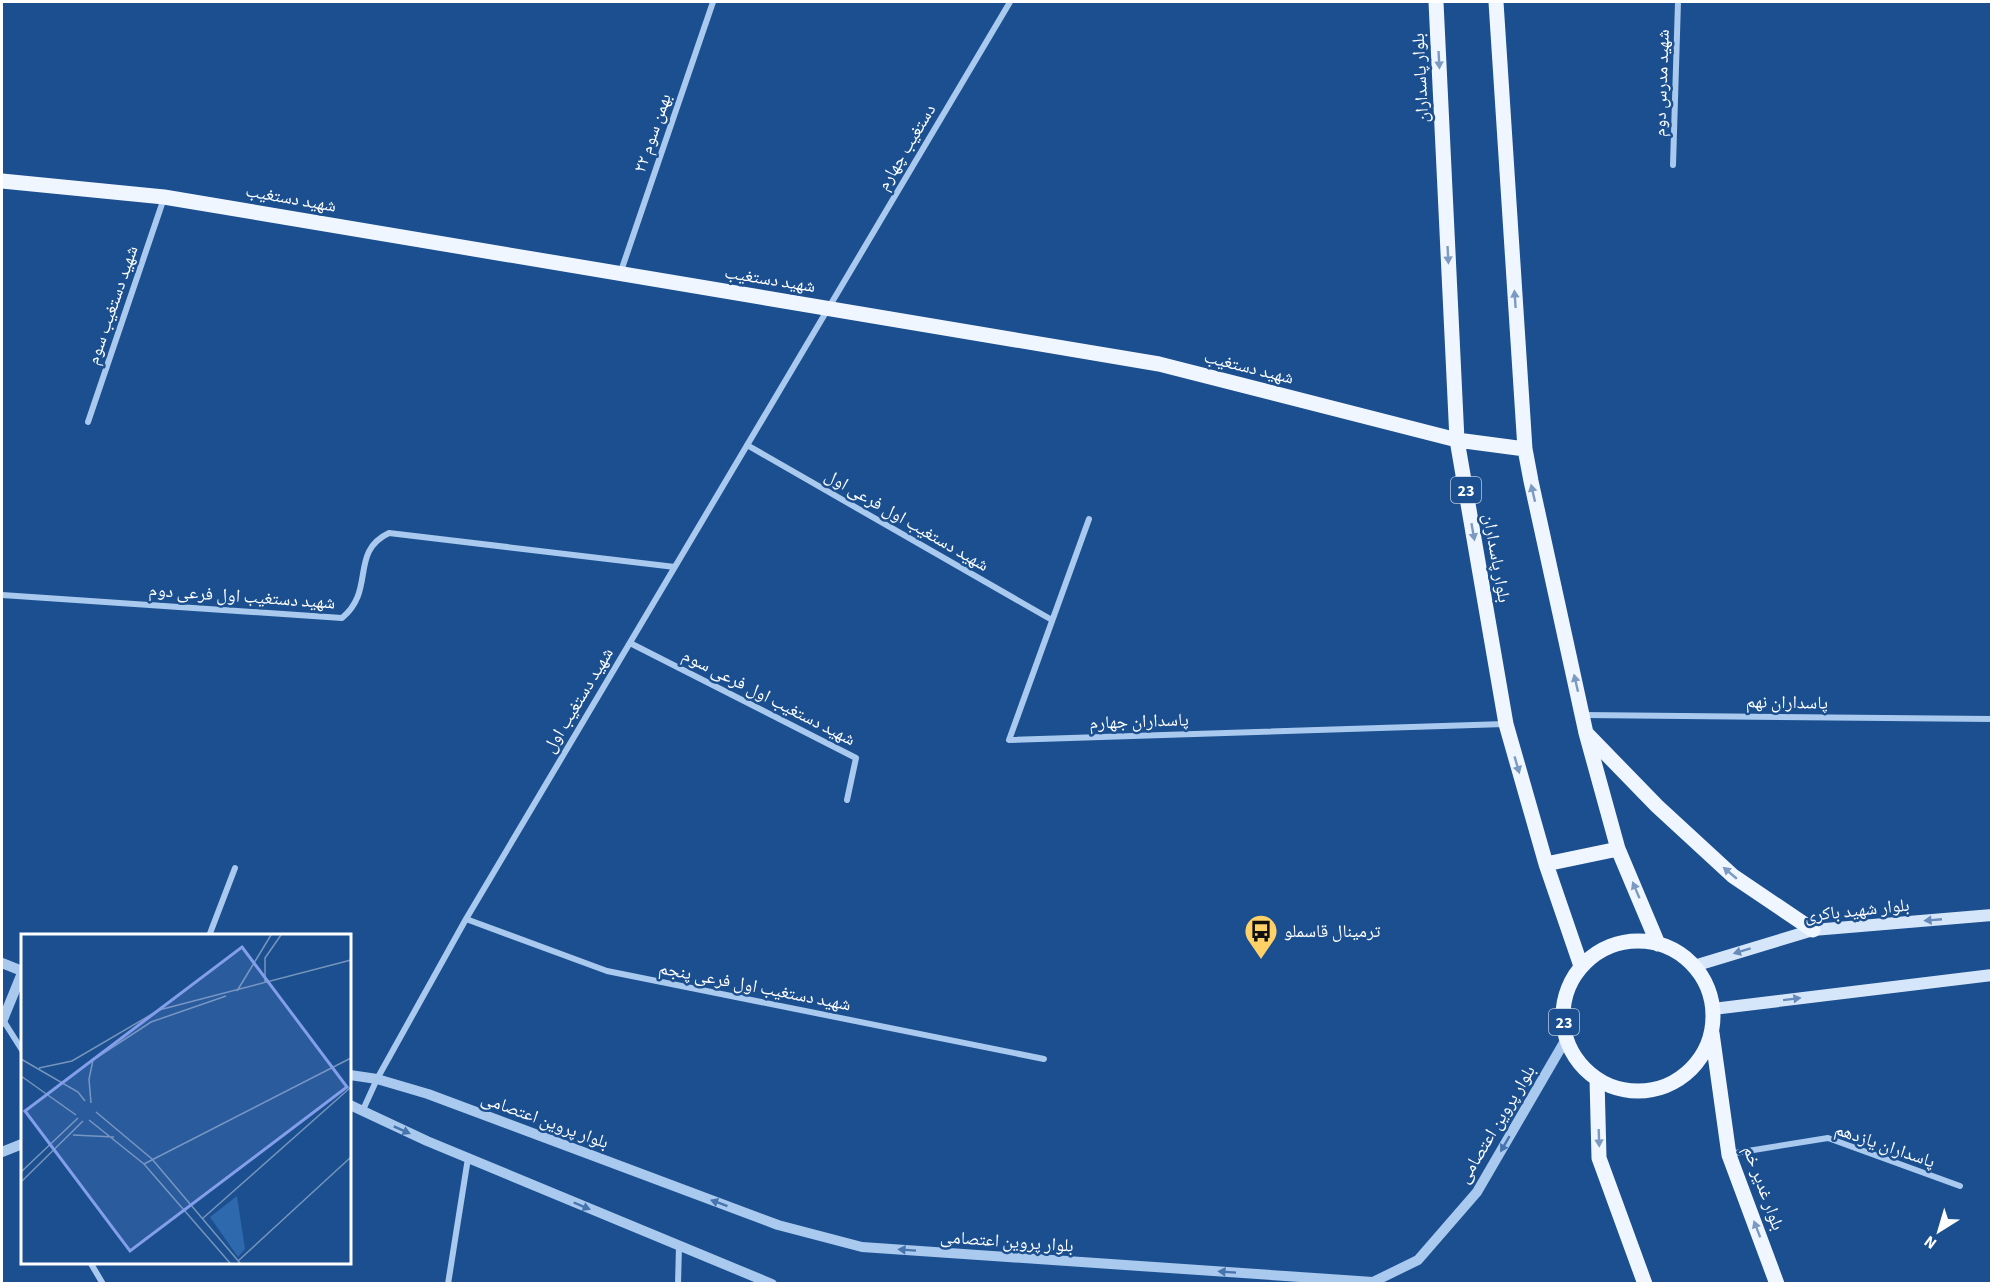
<svg xmlns="http://www.w3.org/2000/svg" width="1993" height="1285" font-family="'Source Sans 3','Noto Naskh Arabic',sans-serif">
	<style>
		.lines { fill: none; stroke-linecap: round; stroke-linejoin: round }
		.minor { stroke: #a9c9ee; stroke-width: 6 }
		.tertiary { stroke: #a9c9ee; stroke-width: 10 }
		.secondary { stroke: #d6e6fa; stroke-width: 12 }
		.primary { stroke: #f0f6ff; stroke-width: 15 }
		.oneway { fill: #7b9ac1 }
		.oneway2 { fill: #668bba }
		.oneway3 { fill: #4674ac }
		.labels { text-anchor: middle; stroke-width: 5; stroke-linejoin: round; paint-order: stroke }
		.shield { fill: #1b4f8f; stroke: #bbcadd; stroke-width: 1.5 }
		.shield-label { font-size: 16px; font-weight: bold; fill: #fff }
		.street-label { font-size: 18px; fill: #fff; stroke: #1b4f8f }
		.poi-label { font-size: 18px; fill: #fff; stroke: #1b4f8f; text-anchor: start }
		.inset-road { fill: none; stroke: #7695bc; stroke-width: 1.5 }
		.view { fill: #839eea; fill-opacity: 0.15; stroke: #839eea; stroke-width: 3 }
		.inset-edge { fill: none; stroke: #fff; stroke-width: 3 }
	</style>
	<rect width="100%" height="100%" fill="#1b4f8f"/>
	<g class="lines">
		<path class="minor" d="M1673 165 1678 2
			M620 274 713 2
			M88 422 164 198
			M747 445 1052 620
			M1089 519 1009 740 1505 724
			M2 595 342 618C376 590 349 552 389 533L675 567
			M630 643 856 758 847 800
			M1584 715 1992 719
			M466 919 607 971 1044 1059
			M209 936 235 868
			M3 1020 22 1050
			M362 1112 377 1079 466 919 1010 2
			M1729 1154 1828 1138 1960 1186
			M90 1262 103 1284
			M448 1284 468 1158
			M678 1284 679 1246"/>
		<path class="tertiary" d="M2 963 22 971
			M2 1022 22 973
			M350 1075 377 1079 428 1094 778 1225 862 1247 1373 1282 1418 1260 1477 1192 1566 1039
			M350 1105 427 1141 772 1284
			M2 1152 22 1144"/>
		<path class="secondary" d="M1694 966 1813 930 1992 915
			M1713 1009 1992 975"/>
		<path class="primary" d="M1436 2 1457 440 1506 724 1546 864 1581 966
			M1496 2 1525 449 1531 481 1586 733 1618 849 1658 944
			M2 181 164 197 1159 364 1457 440 1525 449
			M1587 734 1657 806 1733 876 1813 930
			M1546 864 1618 849
			M1563 1016a75 75 0 1 1 150 0a75 75 0 1 1-150 0Z
			M1712 1033 1729 1155 1777 1284
			M1597 1079 1599 1158 1645 1284"/>
	</g>
	<defs><path id="oneway-solid" d="M-6-.8H1V-3.2L6.5 0L1 3.2V.8H-6Z" transform="scale(1.5)"/></defs>
	<g class="oneway">
		<use href="#oneway-solid" transform="translate(1439 60) rotate(87)"/>
		<use href="#oneway-solid" transform="translate(1448 255) rotate(87)"/>
		<use href="#oneway-solid" transform="translate(1515 299) rotate(-94)"/>
		<use href="#oneway-solid" transform="translate(1533 493) rotate(-103)"/>
		<use href="#oneway-solid" transform="translate(1473 532) rotate(80)"/>
		<use href="#oneway-solid" transform="translate(1576 683) rotate(-103)"/>
		<use href="#oneway-solid" transform="translate(1517 765) rotate(74)"/>
		<use href="#oneway-solid" transform="translate(1730 873) rotate(-140)"/>
		<use href="#oneway-solid" transform="translate(1636 890) rotate(-113)"/>
		<use href="#oneway-solid" transform="translate(1599 1138) rotate(88)"/>
		<use href="#oneway-solid" transform="translate(1757 1229) rotate(-111)"/>
	</g>
	<g class="oneway2">
		<use href="#oneway-solid" transform="translate(1933 920) rotate(175)"/>
		<use href="#oneway-solid" transform="translate(1742 951) rotate(163)"/>
		<use href="#oneway-solid" transform="translate(1792 999) rotate(-7)"/>
	</g>
	<g class="oneway3">
		<use href="#oneway-solid" transform="translate(402 1130) rotate(24)"/>
		<use href="#oneway-solid" transform="translate(1505 1144) rotate(120)"/>
		<use href="#oneway-solid" transform="translate(719 1203) rotate(-160)"/>
		<use href="#oneway-solid" transform="translate(582 1206) rotate(23)"/>
		<use href="#oneway-solid" transform="translate(907 1250) rotate(-176)"/>
		<use href="#oneway-solid" transform="translate(1227 1272) rotate(-176)"/>
	</g>
	<defs>
		<symbol id="bus-pin" viewBox="-11 -11 22 30"><path d="M0 17L-7.5 6A9.5 9.5 0 1 1 7.5 6Z" fill="#ffd166" stroke="#1b4f8f"/><path d="M-5-6H5V4H4V6H2V4H-2V6H-4V4H-5ZM-3.5-4V0h7V-4ZM-3.5 1.2v1.5H-2V1.2ZM2 1.2v1.5H3.5V1.2Z" fill="#111"/></symbol>
	</defs>
	<g fill-rule="evenodd">
		<use href="#bus-pin" x="1242" y="912" width="38" height="52"/>
	</g>
	<g class="labels">
		<g class="shield">
			<rect x="1451" y="477" width="30" height="26" rx="4.5"/>
			<rect x="1549" y="1009" width="30" height="26" rx="4.5"/>
		</g>
		<g class="shield-label">
			<text x="1466" y="496">23</text>
			<text x="1564" y="1028">23</text>
		</g>
		<g class="street-label">
			<text transform="translate(1420 78) rotate(-93)" y="6">بلوار پاسداران</text>
			<text transform="translate(1661 83) rotate(-88)" y="6">شهید مدرس دوم</text>
			<text transform="translate(652 133) rotate(-71)" y="6">۲۲ بهمن سوم</text>
			<text transform="translate(906 147) rotate(-59)" y="6">دستغیب چهارم</text>
			<text transform="translate(291 198) rotate(10)" y="6">شهید دستغیب</text>
			<text transform="translate(770 279) rotate(9)" y="6">شهید دستغیب</text>
			<text transform="translate(112 305) rotate(-71)" y="6">شهید دستغیب سوم</text>
			<text transform="translate(1249 367) rotate(14)" y="6">شهید دستغیب</text>
			<text transform="translate(907 520) rotate(30)" y="6">شهید دستغیب اول فرعی اول</text>
			<text transform="translate(1497 558) rotate(80)" y="6">بلوار پاسداران</text>
			<text transform="translate(242 596) rotate(4)" y="6">شهید دستغیب اول فرعی دوم</text>
			<text transform="translate(769 697) rotate(27)" y="6">شهید دستغیب اول فرعی سوم</text>
			<text transform="translate(578 700) rotate(-59)" y="6">شهید دستغیب اول</text>
			<text transform="translate(1787 702) rotate(1)" y="6">پاسداران نهم</text>
			<text transform="translate(1139 721) rotate(-2)" y="6">پاسداران جهارم</text>
			<text transform="translate(1857 910) rotate(-6)" y="6">بلوار شهید باکری</text>
			<text transform="translate(755 986) rotate(11)" y="6">شهید دستغیب اول فرعی پنجم</text>
			<text transform="translate(545 1120) rotate(20)" y="6">بلوار پروین اعتصامی</text>
			<text transform="translate(1496 1124) rotate(-59)" y="6">بلوار پروین اعتصامی</text>
			<text transform="translate(1885 1145) rotate(19)" y="6">پاسداران یازدهم</text>
			<text transform="translate(1764 1188) rotate(70)" y="6">بلوار غدیر خم</text>
			<text transform="translate(1007 1241) rotate(4)" y="6">بلوار پروین اعتصامی</text>
		</g>
		<g class="poi-label">
			<text x="1284" y="937">ترمینال قاسملو</text>
		</g>
	</g>
	<g transform="translate(21 934)">
		<rect width="330" height="330" fill="#1b4f8f"/>
		<path d="M216 262 224 315 217 323 189 283Z" fill="#2e69ad"/>
		<path class="inset-road" d="M244 49V24L260 1M216 57 250 1M0 125 57 158 64 167M18 134 51 127 138 76 330 26M0 142 55 181M70 169 68 145 72 126 130 88 205 62M75 178 131 225 219 329M68 186 123 230 209 329M52 201 93 203M123 230 330 124M0 238 57 184M0 248 62 187M181 285 330 153M217 327 330 223"/>
		<path class="view" d="M221 13 326 153 109 317 4 177Z"/>
		<rect width="330" height="330" class="inset-edge"/>
	</g>
	<rect width="1993" height="1285" fill="none" stroke="#ffffff" stroke-width="6"/>
	<g transform="translate(1939 1231) rotate(217)" stroke="#1b4f8f" stroke-width="4.5" paint-order="stroke">
	<path d="M0-4.5L10 22L0 15L-10 22Z" fill="#ffffff"/>
	<text y="-9" font-size="16" font-weight="bold" text-anchor="middle" fill="#ffffff">N</text>
	</g>
</svg>
